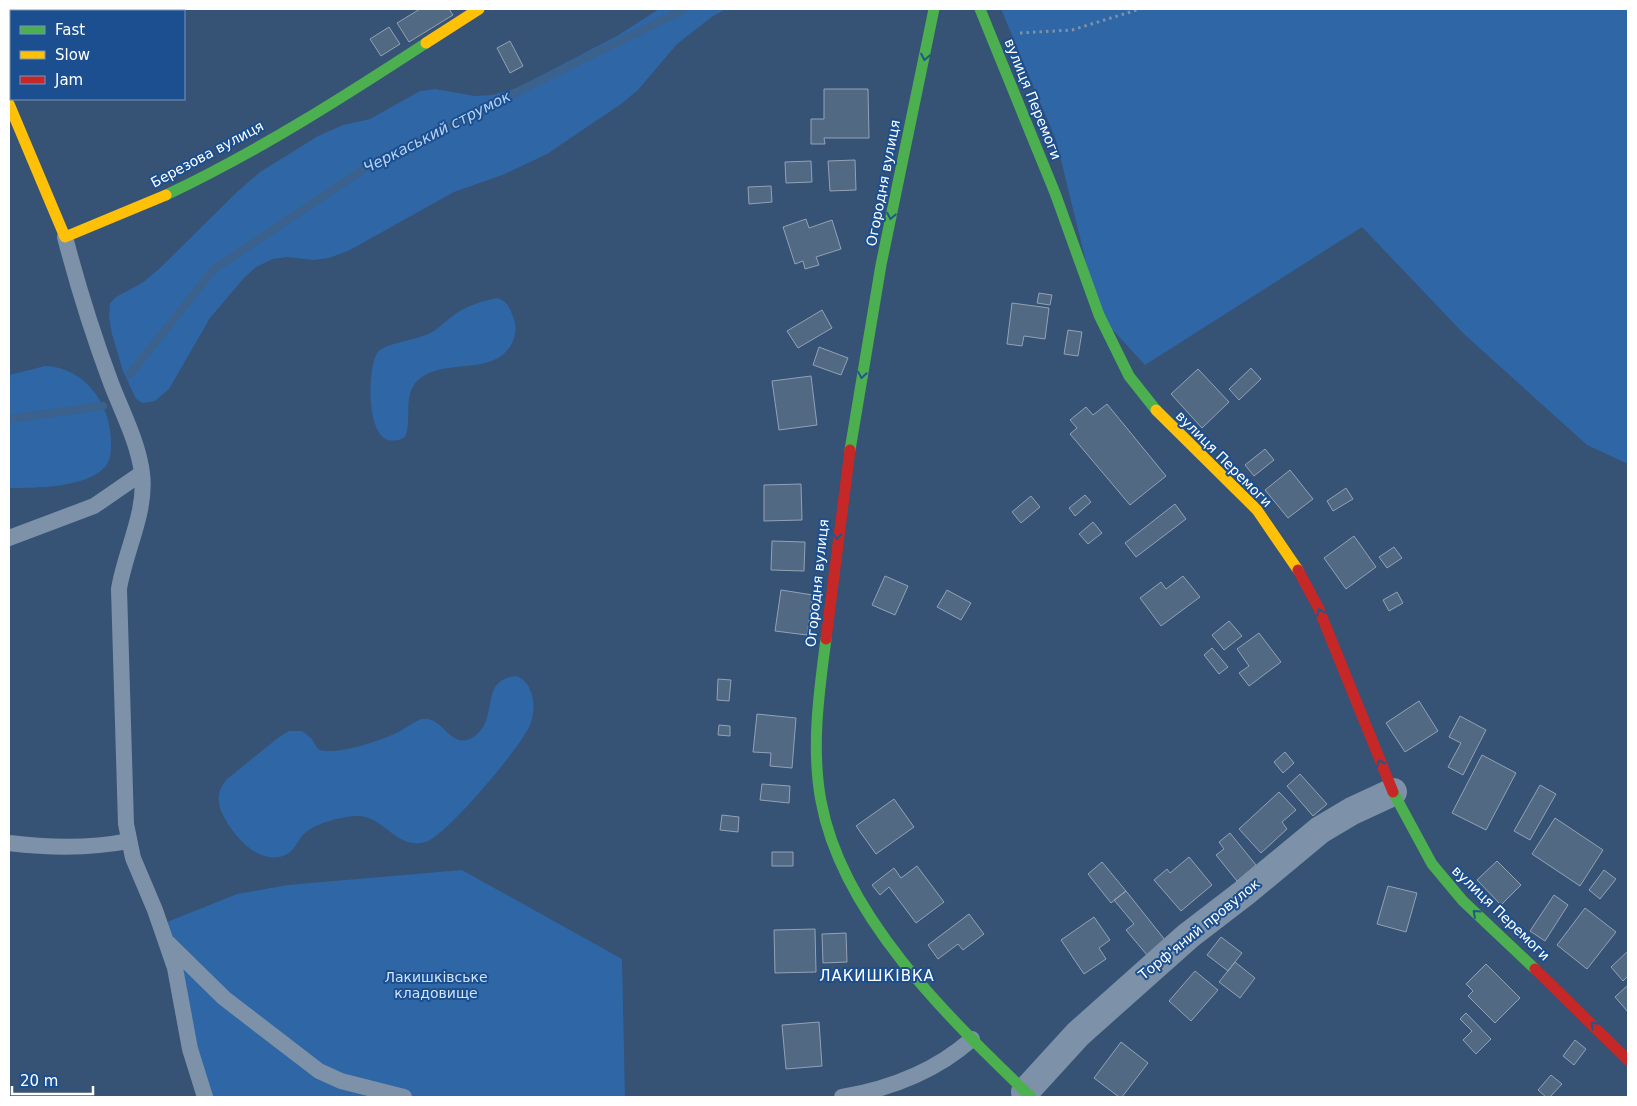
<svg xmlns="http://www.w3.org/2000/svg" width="1637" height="1106" font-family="'DejaVu Sans',sans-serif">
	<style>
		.green { fill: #2f66a5 }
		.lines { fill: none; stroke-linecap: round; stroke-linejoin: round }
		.stream { stroke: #3b618d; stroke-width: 8 }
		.building { fill: #526984; stroke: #92a2b6 }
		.path { stroke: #7d92a8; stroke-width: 3; stroke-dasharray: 2.5 4; stroke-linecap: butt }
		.lane { stroke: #7d92a8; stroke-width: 16 }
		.street { stroke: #7d92a8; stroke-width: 28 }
		.fast { stroke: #4caf50; stroke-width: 11 }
		.slow { stroke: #ffc107; stroke-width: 11 }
		.jam { stroke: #c62828; stroke-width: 11 }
		.oneway { stroke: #205989 }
		.labels { text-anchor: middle; stroke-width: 4; stroke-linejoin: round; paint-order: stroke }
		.street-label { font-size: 14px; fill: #fff; stroke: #1b4f8f }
		.park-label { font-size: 14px; fill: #cfe3fa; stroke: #1b4f8f }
		.water-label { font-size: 15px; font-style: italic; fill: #b5d3f5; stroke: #1b4f8f }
		.neighbourhood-label { font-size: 15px; letter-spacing: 1px; fill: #fff; stroke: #1b4f8f }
	</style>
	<rect width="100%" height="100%" fill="#365274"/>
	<path class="green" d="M659 9H726L713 16 677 44 638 90 621 104 547 154 505 174 454 192 350 250 329 258 313 260 287 257 273 259 256 267 244 278 210 318 169 389 155 401 143 403 136 399 123 371 112 334 109 317 110 303 116 297 142 283 160 268 238 191 260 172 318 136 343 125 370 119 420 91 435 89 475 96 492 95 517 88 617 36Z
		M1001 9H1628V464L1587 445 1464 334 1362 227 1145 365 1099 315 1056 140Z
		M497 298C507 301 510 307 513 317 517 326 516 335 512 343 494 380 437 354 414 385 404 399 412 422 405 437 365 460 366 372 377 353 383 344 413 340 423 336 436 332 443 323 454 315 466 306 482 301 497 298Z
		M45 366C85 367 111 404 111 442 111 451 111 460 105 467 86 488 35 488 9 488V375Z
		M517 676C534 683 537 708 530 725 521 747 449 832 428 841 397 853 384 814 356 816 341 817 314 823 303 835 298 841 295 848 289 853 261 870 232 835 222 813 216 800 218 789 227 779L279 737 289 731H302L311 738 318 749C332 757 378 741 392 735 402 731 410 724 419 720 443 711 449 754 475 736 500 718 478 679 517 676Z
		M462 870 622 959 625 1097H212L200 1058 167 922 237 894 288 885Z"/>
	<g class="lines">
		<path class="stream" d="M130 374 214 269 371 164 685 9
			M9 419 103 406"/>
	</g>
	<path class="building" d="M420 9H449L453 15 409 42 397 23Z
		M389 27 400 44 381 56 370 39Z
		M510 41 523 66 510 73 497 48Z
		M824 89H868L869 138H824L825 144H811V119H824Z
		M855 160 856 190 830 191 828 161Z
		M811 161 812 182 786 183 785 162Z
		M771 186 772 202 749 204 748 187Z
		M806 219 809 228 832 220 841 249 816 257 819 265 805 269 803 261 795 264 783 227Z
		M1039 293 1052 295 1050 305 1037 303Z
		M1012 303 1049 308 1045 339 1024 336 1022 346 1007 344Z
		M822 310 832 328 798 348 787 331Z
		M1068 330 1082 332 1078 356 1064 354Z
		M819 347 848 358 841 375 813 365Z
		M1251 368 1261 379 1239 400 1229 389Z
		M1198 369 1229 402 1202 428 1171 394Z
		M811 376 817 425 779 430 772 381Z
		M1107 404 1166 476 1130 505 1070 434 1077 428 1070 420 1086 407 1093 415Z
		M1265 449 1274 460 1254 476 1245 465Z
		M1290 470 1313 499 1288 518 1265 490Z
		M801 484 802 520 764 521V485Z
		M1346 488 1353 499 1333 511 1327 501Z
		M1085 495 1091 502 1075 516 1069 508Z
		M1031 496 1040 507 1021 523 1012 512Z
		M1175 504 1186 519 1136 557 1125 543Z
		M1093 522 1102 533 1088 544 1079 534Z
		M1354 536 1376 567 1346 589 1324 558Z
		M772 541 805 542 804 571 771 570Z
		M1394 547 1402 558 1387 568 1379 557Z
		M885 576 908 586 895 615 872 605Z
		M1183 576 1200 597 1161 626 1140 598 1161 582 1166 589Z
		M781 590 813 595 807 635 775 631Z
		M947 590 971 603 961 620 937 607Z
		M1397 592 1403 603 1389 611 1383 600Z
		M1229 621 1242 636 1224 650 1212 635Z
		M1259 633 1281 662 1249 686 1239 673 1249 666 1237 649Z
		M1212 648 1228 667 1219 674 1204 655Z
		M718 679 731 680 729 701 717 700Z
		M1419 701 1438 731 1405 752 1386 723Z
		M757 714 796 718 792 768 770 766 771 753 753 752Z
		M1460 716 1486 730 1463 775 1448 767 1461 743 1449 737Z
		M719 725 730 726V736L718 735Z
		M1285 752 1294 763 1283 773 1274 762Z
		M1482 755 1516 773 1486 830 1452 813Z
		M1300 774 1327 804 1313 816 1287 786Z
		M762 784 790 786 789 803 760 800Z
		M1540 785 1556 794 1530 840 1514 831Z
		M1279 792 1296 810 1282 822 1287 829 1261 853 1239 829Z
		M894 799 914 827 876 854 856 826Z
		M722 815 739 817 738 832 720 830Z
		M1555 818 1603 850 1580 886 1532 854Z
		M1230 833 1256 865 1237 881 1216 855 1224 849 1219 842Z
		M772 852H793V866H772Z
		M1189 857 1212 885 1181 911 1154 880 1167 869 1170 873Z
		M1497 861 1521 885 1501 905 1477 880Z
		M1102 862 1126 891 1111 903 1088 874Z
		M917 866 944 902 916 923 889 887 880 895 872 885 894 868 901 878Z
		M1604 870 1616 879 1600 899 1589 890Z
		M1388 886 1417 893 1406 932 1377 924Z
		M1126 891 1165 940 1147 955 1126 930 1134 924 1114 900Z
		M1554 895 1568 905 1545 941 1530 931Z
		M1585 908 1616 932 1587 969 1557 945Z
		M969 914 984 934 963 950 958 944 938 959 928 945Z
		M1094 917 1110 940 1099 948 1106 959 1084 974 1061 940Z
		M815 929 816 972 775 973 774 930Z
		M846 933 847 962 823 963 822 934Z
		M1221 937 1242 953 1228 971 1207 955Z
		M1628 951V976L1623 981 1611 967Z
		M1235 962 1255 978 1240 998 1219 982Z
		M1486 964 1520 998 1495 1023 1468 996 1473 991 1466 984Z
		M1195 971 1218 990 1191 1021 1169 1001Z
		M1628 985V1012L1615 997Z
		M1466 1013 1491 1039 1476 1054 1463 1040 1472 1031 1460 1019Z
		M819 1022 822 1066 786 1069 782 1025Z
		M1575 1040 1586 1049 1574 1065 1563 1056Z
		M1121 1042 1148 1063 1122 1097H1119L1094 1078Z
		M1551 1075 1562 1084 1550 1097H1546L1538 1090Z"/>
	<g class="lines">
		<path class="path" d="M1020 33 1072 30 1140 9"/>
		<path class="lane" d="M65 237C78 287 93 335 111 383 122 412 138 442 142 473 147 512 125 551 119 589L126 824 133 858 155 910 175 968 190 1049 205 1097
			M9 538 94 506 142 473
			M9 843C50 848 88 849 129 841
			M168 943 224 998 319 1071 341 1081 404 1097
			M842 1097C889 1089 936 1071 972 1039"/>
		<path class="street" d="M1025 1092 1078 1034 1188 936 1244 893 1320 830 1352 811 1393 792"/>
		<path class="fast" d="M980 9 1055 193 1099 315 1129 376 1156 410
			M166 195C257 152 342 98 426 43
			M850 450 881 265 934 9
			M826 639C819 692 811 748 821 801 842 916 950 1019 1031 1097
			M1393 792 1432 864 1463 901 1535 969"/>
		<path class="slow" d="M426 43 479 9
			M9 104 65 237 166 195
			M1156 410 1257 510 1298 570"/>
		<path class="jam" d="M1298 570 1318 607 1393 792
			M826 639 850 450
			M1535 969 1628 1060"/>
	</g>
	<defs><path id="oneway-chevron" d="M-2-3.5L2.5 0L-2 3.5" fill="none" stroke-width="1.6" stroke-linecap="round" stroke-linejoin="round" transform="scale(1.25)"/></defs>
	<g class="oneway">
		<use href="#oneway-chevron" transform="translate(925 57) rotate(101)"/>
		<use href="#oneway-chevron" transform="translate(891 216) rotate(101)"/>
		<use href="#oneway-chevron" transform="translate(862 375) rotate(100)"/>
		<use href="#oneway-chevron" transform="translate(837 536) rotate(96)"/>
		<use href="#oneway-chevron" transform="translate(1320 612) rotate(-113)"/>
		<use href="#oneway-chevron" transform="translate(1380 763) rotate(-114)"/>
		<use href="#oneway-chevron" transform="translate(1476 913) rotate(-138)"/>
		<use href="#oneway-chevron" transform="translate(1594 1025) rotate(-134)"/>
	</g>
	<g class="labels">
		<g class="street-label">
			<text transform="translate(1033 99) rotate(68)" y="5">вулиця Перемоги</text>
			<text transform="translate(207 154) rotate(-28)" y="5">Березова вулиця</text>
			<text transform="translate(883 183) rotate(-79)" y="5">Огородня вулиця</text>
			<text transform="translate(1224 459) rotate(45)" y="5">вулиця Перемоги</text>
			<text transform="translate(817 583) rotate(-84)" y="5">Огородня вулиця</text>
			<text transform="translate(1501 913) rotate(44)" y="5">вулиця Перемоги</text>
			<text transform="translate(1199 929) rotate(-39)" y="5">Торф'яний провулок</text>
		</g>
		<g class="park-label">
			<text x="436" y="982">Лакишківське<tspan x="436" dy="16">кладовище</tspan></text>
		</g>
		<g class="water-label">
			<text transform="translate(437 132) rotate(-27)" y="5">Черкаський струмок</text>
		</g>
		<g class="neighbourhood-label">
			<text x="877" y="981">ЛАКИШКІВКА</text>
		</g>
	</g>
	<rect width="1637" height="1106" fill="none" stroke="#ffffff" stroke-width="20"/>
	<rect x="10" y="10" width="175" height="90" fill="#1b4f8f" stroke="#7695bc"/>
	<rect x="20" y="26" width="25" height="8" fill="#4caf50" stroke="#7695bc"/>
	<text x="55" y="35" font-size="15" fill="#ffffff">Fast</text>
	<rect x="20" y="51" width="25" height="8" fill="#ffc107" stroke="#7695bc"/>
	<text x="55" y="60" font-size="15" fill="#ffffff">Slow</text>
	<rect x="20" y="76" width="25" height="8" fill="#c62828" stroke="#7695bc"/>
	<text x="55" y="85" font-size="15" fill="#ffffff">Jam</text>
	<path d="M12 1086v8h81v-8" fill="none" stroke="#ffffff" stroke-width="2.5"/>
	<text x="20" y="1086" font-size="15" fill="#ffffff" stroke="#1b4f8f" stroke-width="4" paint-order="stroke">20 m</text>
</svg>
